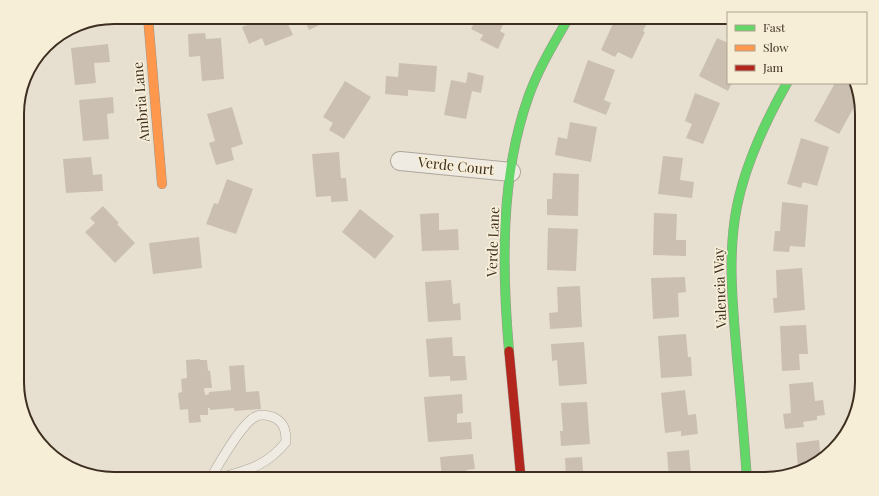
<svg xmlns="http://www.w3.org/2000/svg" width="879" height="496" font-family="'Playfair Display',serif">
	<style>
		.building { fill: #cbbfb2 }
		.lines { fill: none; stroke-linecap: round; stroke-linejoin: round }
		.lane-casing { stroke: #ada599; stroke-width: 10 }
		.street-casing { stroke: #ada599; stroke-width: 20 }
		.fast-casing { stroke: #9c958a; stroke-width: 10 }
		.slow-casing { stroke: #9c958a; stroke-width: 10 }
		.jam-casing { stroke: #9c958a; stroke-width: 10 }
		.lane { stroke: #efebe3; stroke-width: 9 }
		.street { stroke: #efebe3; stroke-width: 18 }
		.fast { stroke: #63d668; stroke-width: 9 }
		.slow { stroke: #ff974d; stroke-width: 9 }
		.jam { stroke: #b3261e; stroke-width: 9 }
		.labels { text-anchor: middle; stroke-width: 3.5; stroke-linejoin: round; paint-order: stroke }
		.street-label { font-size: 14px; fill: #3d2e20; stroke: #f7eed8 }
		.rim { fill: none; stroke: #3d2e20; stroke-width: 2 }
	</style>
	<rect width="100%" height="100%" fill="#e7e0d1"/>
	<path class="building" d="M267 17H285L293 35 265 46 262 38 249 44 242 27Z
		M303 17H336L309 30Z
		M477 17H507L500 31 505 34 498 49 480 40 483 35 471 29Z
		M616 17H634L647 23 643 31 645 32 632 59 618 52 615 57 601 50Z
		M205 33 206 39 221 38 224 79 202 81 200 56 189 57 188 34Z
		M717 38 728 43V83H732L728 91 699 76Z
		M108 44 110 62 94 63 96 83 75 85 71 48Z
		M588 60 615 70 604 100 611 103 606 115 573 102Z
		M399 63 437 66 435 92 408 90V96L385 94 386 76 398 77Z
		M468 72 484 76 481 93 472 91 466 119 444 115 451 80 466 83Z
		M345 81 371 97 344 139 329 130 333 123 323 117Z
		M835 83H847L855 88 859 98 839 134 814 121Z
		M695 93 720 103 703 144 686 138 692 124 685 121Z
		M113 97 114 113 107 114 109 139 83 141 79 100Z
		M232 107 243 144 231 148 234 160 216 165 209 143 215 141 207 114Z
		M570 122 597 127 591 162 555 155 558 137 567 139Z
		M801 138 829 147 817 186 803 182 801 188 787 184Z
		M339 152 341 178H346L348 201 331 202V196L316 197 312 154Z
		M663 156 683 158 680 180 694 182 692 198 658 194Z
		M91 157 93 175 102 174 103 191 66 193 63 159Z
		M553 173 579 174 578 216 547 215V199H552Z
		M227 179 253 189 236 234 206 224 214 203 218 204Z
		M782 202 808 205 805 247 790 246 789 252 773 251 775 231H780Z
		M103 206 119 223 117 224 135 243 115 263 85 232 95 223 90 218Z
		M360 209 394 236 375 259 342 232Z
		M439 213V230L458 229 459 250 422 251 420 214Z
		M654 213 677 214 676 240H686V256L653 255Z
		M548 228 578 229 576 271 547 270Z
		M199 237 202 268 153 274 149 243Z
		M802 268 805 310 774 313 773 298H777L776 270Z
		M685 277 686 292 678 293 679 317 653 319 651 278Z
		M451 280 453 304 460 303 461 320 428 322 425 282Z
		M580 286 582 327 550 329 549 313 558 312 557 287Z
		M806 325 808 354H799L800 370 782 371 780 326Z
		M686 334 688 357H691L692 376 661 378 658 336Z
		M452 337 453 356H465L467 380 450 381V376L429 377 426 339Z
		M584 342 587 384 559 386 557 360 552 361 551 344Z
		M200 359V360H207L208 371 210 370 212 388H204L205 395 209 394V392L231 390 229 366 244 365 246 392 259 391 261 409 234 411V408L210 410V408H208V415H200L201 422 189 423 188 409 180 410 178 393 182 392 181 379 187 378 186 360Z
		M813 382 815 401 823 400 825 415 817 416V420L803 422 804 427 785 429 783 414 791 413 789 384Z
		M685 390 688 415 696 414 698 434 681 436V431L665 433 661 393Z
		M462 394 463 413 457 414V423L471 422 472 439 428 442 424 397Z
		M587 402 590 444 561 446 560 431H563L561 403Z
		M819 440 821 461 819 463 789 473V469L798 468 796 443Z
		M689 450 691 475 701 474 702 479H669L667 452Z
		M473 454 475 469 466 470 467 479H442L440 457Z
		M582 457 583 472H593V479H566L565 458Z"/>
	<g class="lines">
		<defs>
			<path id="lane" d="M210 479C219 464 241 424 255 417 260 414 268 415 273 417 284 422 286 430 286 442 266 467 245 471 216 479"/>
			<path id="street" d="M400 161 511 172"/>
			<path id="fast" d="M509 351C502 269 500 177 528 98 538 69 554 43 569 17
				M747 479C744 439 741 398 737 358 733 307 727 256 737 206 746 162 765 122 787 83"/>
			<path id="slow" d="M148 17 162 184"/>
			<path id="jam" d="M509 351 521 479"/>
		</defs>
		<use href="#lane" class="lane-casing"/>
		<use href="#street" class="street-casing"/>
		<use href="#fast" class="fast-casing"/>
		<use href="#slow" class="slow-casing"/>
		<use href="#jam" class="jam-casing"/>
		<use href="#lane" class="lane"/>
		<use href="#street" class="street"/>
		<use href="#fast" class="fast"/>
		<use href="#slow" class="slow"/>
		<use href="#jam" class="jam"/>
	</g>
	<g class="labels">
		<g class="street-label">
			<text transform="translate(141 102) rotate(-95)" y="5">Ambria Lane</text>
			<text transform="translate(456 166) rotate(6)" y="5">Verde Court</text>
			<text transform="translate(493 242) rotate(-88)" y="5">Verde Lane</text>
			<text transform="translate(720 288) rotate(-92)" y="5">Valencia Way</text>
		</g>
	</g>
	<path d="M0 0H879V496H0ZM114 24H765A90 90 0 0 1 855 114V382A90 90 0 0 1 765 472H114A90 90 0 0 1 24 382V114A90 90 0 0 1 114 24Z" fill="#f7eed8" fill-rule="evenodd"/>
	<path class="rim" d="M114 24H765A90 90 0 0 1 855 114V382A90 90 0 0 1 765 472H114A90 90 0 0 1 24 382V114A90 90 0 0 1 114 24Z"/>
	<rect x="727" y="12" width="140" height="72" fill="#f7eed8" stroke="#ada18e"/>
	<rect x="735" y="25" width="20" height="6" fill="#63d668" stroke="#ada18e"/>
	<text x="763" y="32" font-size="12" fill="#3d2e20">Fast</text>
	<rect x="735" y="45" width="20" height="6" fill="#ff974d" stroke="#ada18e"/>
	<text x="763" y="52" font-size="12" fill="#3d2e20">Slow</text>
	<rect x="735" y="65" width="20" height="6" fill="#b3261e" stroke="#ada18e"/>
	<text x="763" y="72" font-size="12" fill="#3d2e20">Jam</text>
</svg>
